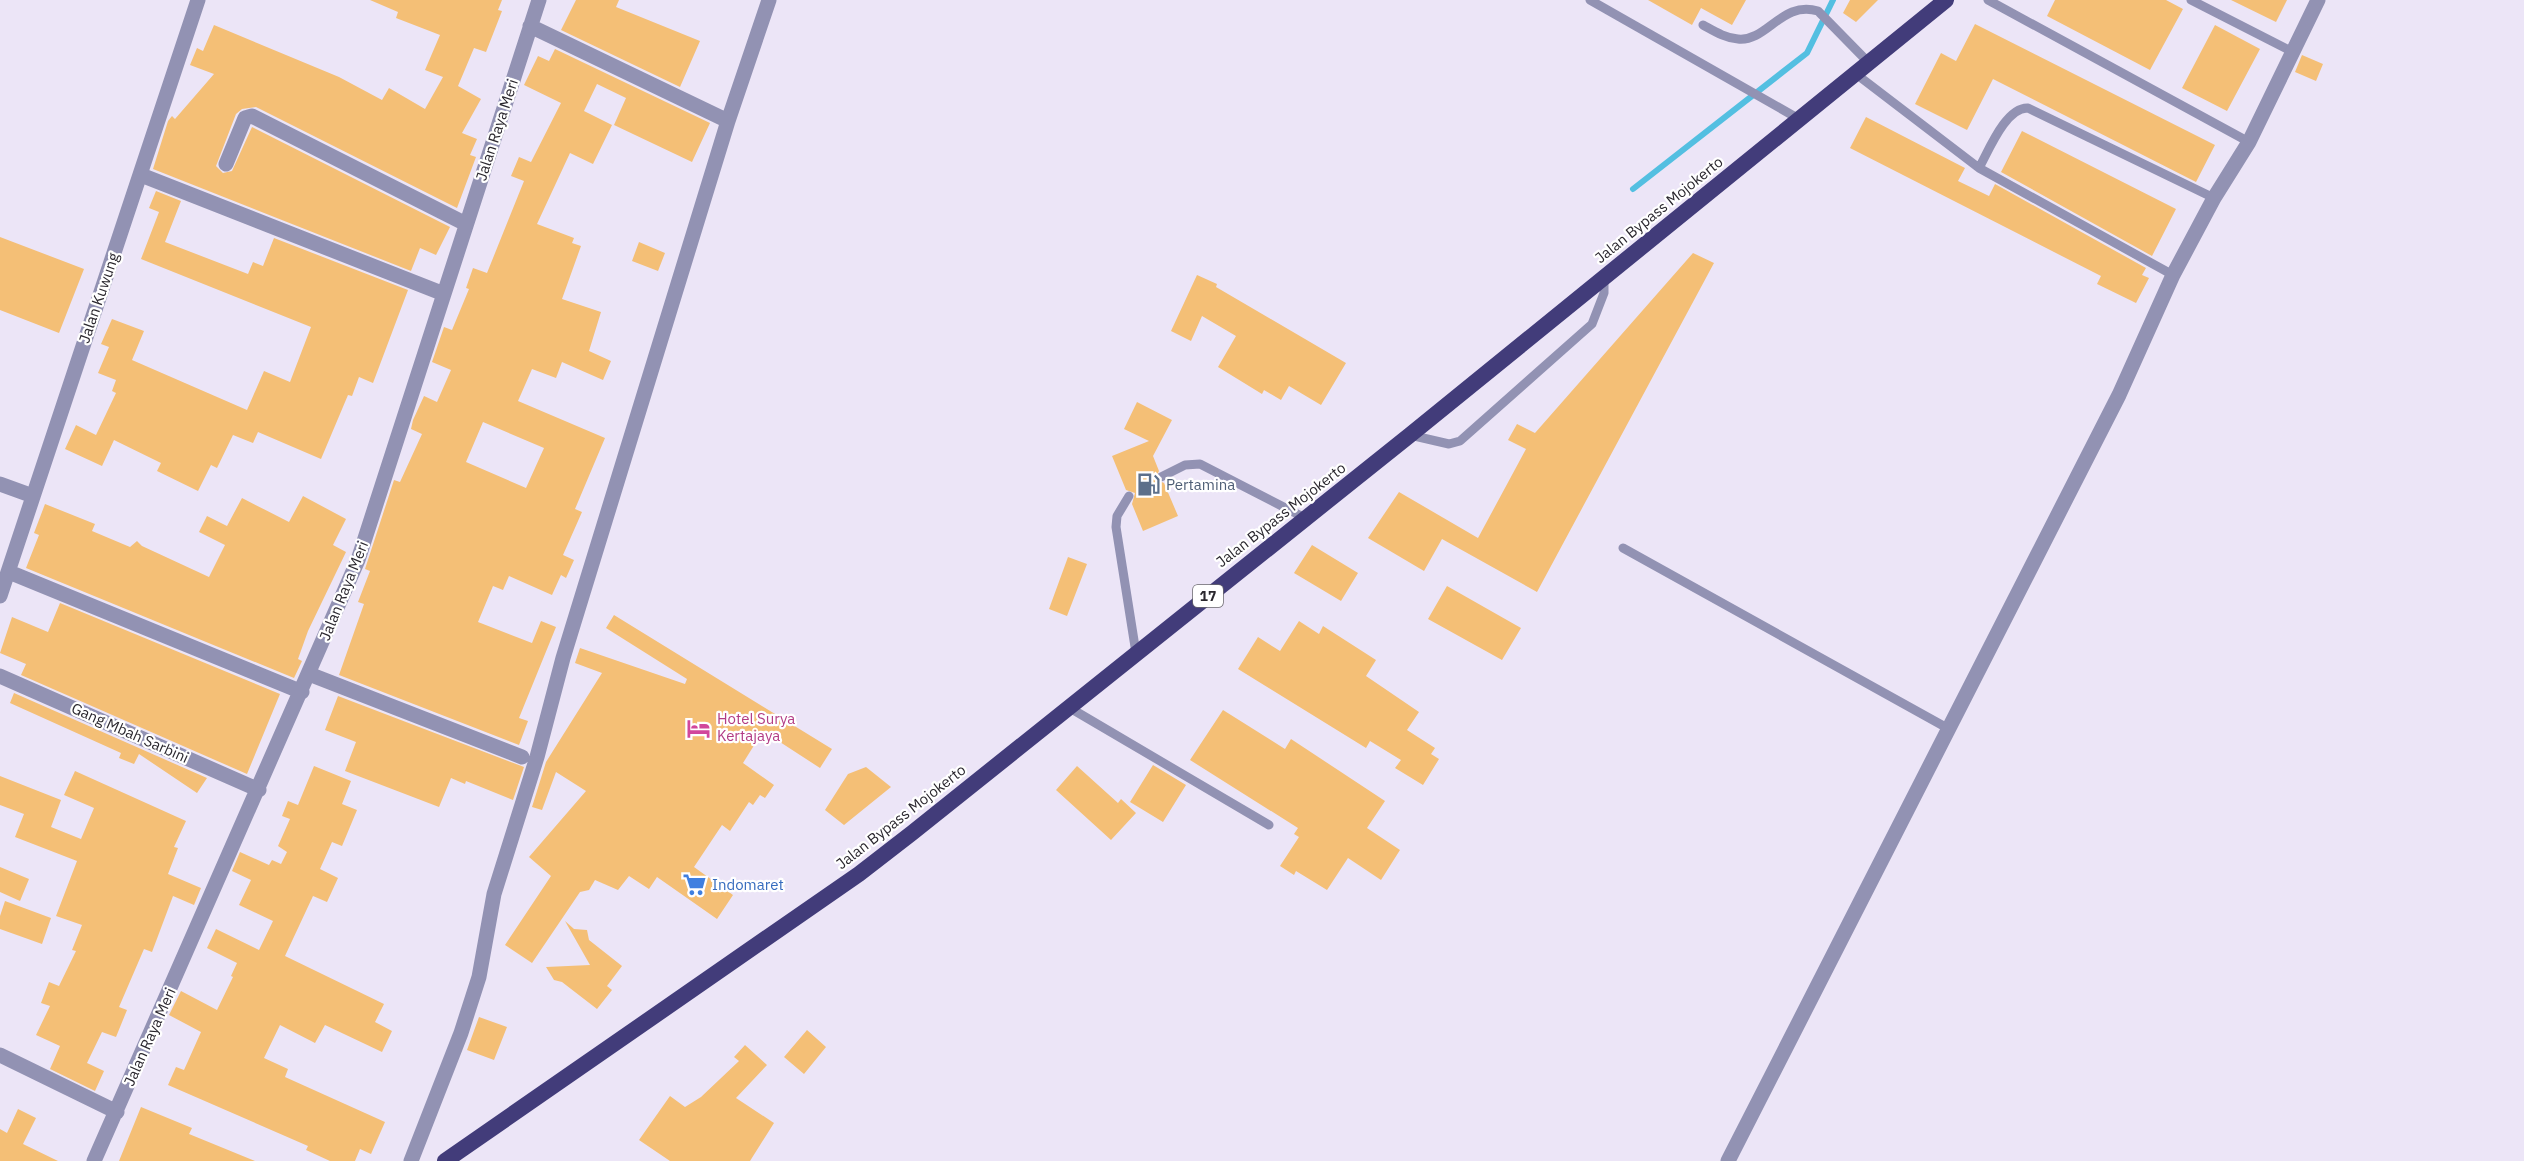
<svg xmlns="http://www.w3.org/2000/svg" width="2524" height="1161" font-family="'IBM Plex Sans',sans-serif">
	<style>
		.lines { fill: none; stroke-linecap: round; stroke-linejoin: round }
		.stream { stroke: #53bfe1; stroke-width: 6 }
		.building { fill: #f4bf76; fill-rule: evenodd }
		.service { stroke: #9292b3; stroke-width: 9 }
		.minor { stroke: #9292b3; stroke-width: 15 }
		.trunk { stroke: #423c7a; stroke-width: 16 }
		.labels { text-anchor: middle; stroke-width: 4.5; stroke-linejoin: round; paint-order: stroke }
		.shield { fill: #fff; stroke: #6a686d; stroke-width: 1.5 }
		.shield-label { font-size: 14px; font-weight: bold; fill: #2a272e }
		.street-label { font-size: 15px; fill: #2a272e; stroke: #fff }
		.service-label { font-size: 15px; fill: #4e5e75; stroke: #fff; text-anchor: start }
		.hotel-label { font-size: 15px; fill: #b23c85; stroke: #fff; text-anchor: start }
		.shop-label { font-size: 15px; fill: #366cbe; stroke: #fff; text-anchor: start }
	</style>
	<rect width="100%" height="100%" fill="#ece5f7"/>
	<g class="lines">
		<path class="stream" d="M1633 189 1807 53 1833 0"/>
	</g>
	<path class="building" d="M370 0H502L498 10 502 11 486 52 474 48 458 86 481 99 462 133 477 139 470 155 476 157 457 208 256 107 242 109 236 114 216 166 223 173 232 171 252 127 450 227 436 255 420 248 411 271 153 169 168 121 172 116 175 119 214 74 190 65 197 48 203 51 214 25 339 77 382 100 389 88 425 109 443 77 425 70 440 35 396 18 398 12Z
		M576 0H619L616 7 700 41 680 87 561 30Z
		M1648 0H1746L1732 25 1701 8 1692 25Z
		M1850 0H1878L1856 22 1843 13Z
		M2055 0H2166L2183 9 2150 70 2047 16Z
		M2231 0H2287L2276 22Z
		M1975 24 2215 145 2196 182 1993 79 1967 130 1915 104 1941 53 1956 61Z
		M2215 25 2260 49 2227 111 2182 88Z
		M555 49 710 123 692 162 614 125 626 98 597 84 584 111 612 125 593 164 570 153 537 224 574 238 572 243 581 246 562 299 601 312 589 351 611 361 603 380 562 362 556 378 532 369 518 401 605 438 575 509 582 512 563 555 574 560 566 578 561 575 552 595 509 576 503 590 493 586 478 622 532 643 541 621 556 627 519 718 528 721 519 745 339 675 364 604 358 602 370 571 365 569 394 480 400 482 422 434 411 429 413 420 424 396 437 402 451 370 432 362 444 327 452 330 469 289 466 288 473 268 487 273 524 181 511 176 519 157 531 162 561 103 524 85 538 56 549 61ZM483 422 544 448 526 488 466 462Z
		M2302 55 2323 64 2316 81 2295 72Z
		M1866 117 1965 168 1958 181 1989 196 1995 184 2146 268 2142 275 2149 278 2136 303 2097 284 2101 276 1850 148Z
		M2022 131 2176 209 2152 256 2001 172Z
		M156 191 181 201 165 242 248 274 253 262 263 266 274 238 408 290 373 383 359 377 352 396 348 395 321 459 258 432 253 443 233 435 217 468 211 465 198 491 157 471 161 463 114 440 102 466 65 449 76 425 96 435 116 393 112 391 116 380 98 373 109 347 101 344 112 319 144 331 132 360 247 410 264 371 290 382 311 327 141 259 159 212 149 208Z
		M0 237 84 269 59 333 0 310Z
		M639 242 665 253 658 271 632 261Z
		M1693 253 1714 263 1537 592 1442 539 1424 571 1368 538 1399 492 1478 538 1526 449 1508 440 1517 424 1535 433Z
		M1197 275 1217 284 1216 287 1346 363 1321 405 1289 386 1281 400 1264 390 1262 394 1218 367 1236 336 1202 316 1191 341 1171 331Z
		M1137 402 1172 420 1153 456 1159 471 1155 479 1164 483 1178 516 1143 531 1132 504 1135 493 1126 490 1112 456 1149 441 1124 429Z
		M303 496 346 519 333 545 346 552 308 631 298 659 302 661 294 678 26 568 39 535 34 533 45 504 95 524 92 531 130 547 137 541 142 546 209 577 225 545 199 532 207 516 227 526 242 498 289 522Z
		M1312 545 1358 573 1341 601 1294 573Z
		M1068 557 1087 564 1067 616 1049 609Z
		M1447 586 1521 628 1502 660 1428 619Z
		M60 603 280 694 247 774 21 675 26 664 0 653 12 617 48 632Z
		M614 615 832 749 820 768 763 731 743 763 774 785 765 798 760 795 753 805 749 802 730 831 722 825 694 867 733 895 717 919 657 877 649 889 629 876 618 890 595 880 589 890 580 892 532 963 505 945 551 876 529 857 586 791 556 772 542 810 532 807 546 762 602 673 575 663 580 648 685 684 687 679 606 628Z
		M1299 621 1319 634 1323 626 1376 660 1366 676 1419 712 1407 730 1435 748 1431 754 1439 759 1423 785 1395 768 1401 760 1370 741 1366 748 1238 669 1258 637 1280 651Z
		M14 693 207 778 197 793 139 754 134 764 119 758 121 753 10 703Z
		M338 696 524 767 513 800 466 781 465 784 451 778 439 807 345 771 356 742 325 730Z
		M1223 710 1285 749 1291 739 1385 801 1367 828 1400 850 1381 880 1348 858 1327 890 1296 871 1294 875 1280 866 1299 837 1294 834 1298 828 1190 760Z
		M1153 765 1186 785 1163 822 1130 802Z
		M314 766 351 781 342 804 357 810 342 846 332 842 320 869 338 878 327 902 313 896 285 956 384 1004 375 1022 392 1031 382 1052 325 1025 315 1043 280 1025 264 1058 288 1069 285 1077 385 1122 371 1154 360 1149 355 1161H330L306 1150 308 1146 168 1085 176 1067 184 1070 201 1032 169 1015 181 991 217 1010 233 977 231 976 237 963 207 948 216 929 259 950 273 921 239 905 251 880 232 871 240 852 269 865 272 860 281 864 287 852 278 846 290 819 282 816 288 801 298 805Z
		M1077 766 1118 803 1121 799 1136 813 1111 840 1056 790Z
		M866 767 891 787 844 825 825 810 848 774Z
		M75 771 186 821 174 847 178 848 168 874 201 888 194 905 173 896 152 952 144 949 119 1007 127 1010 116 1037 102 1032 87 1063 104 1071 95 1091 50 1069 60 1046 36 1035 50 1006 41 1003 49 982 59 986 76 951 72 950 82 925 56 916 77 861 15 837 24 814 0 805V776L61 800 51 827 81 839 94 808 64 795Z
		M0 867 29 879 20 901 0 892Z
		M5 901 51 918 42 944 0 929V916Z
		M565 921 574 929 587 930 589 940 622 966 607 986 612 990 597 1009 562 982 554 980 546 967 590 965Z
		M479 1017 507 1027 494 1060 467 1050Z
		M807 1030 826 1047 804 1074 784 1057Z
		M745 1045 767 1065 736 1098 774 1123 750 1161H670L639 1140 670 1096 685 1107 701 1097 739 1061 734 1057Z
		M141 1107 192 1128 189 1134 255 1161H119Z
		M18 1109 36 1118 23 1144 58 1161H0V1129L7 1133Z"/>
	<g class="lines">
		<path class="service" d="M1590 0 1799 119
			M1988 0 2249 142
			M2191 0 2291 51
			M1703 25C1714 31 1725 38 1738 39 1767 42 1782 0 1818 11L1869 63
			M1856 74 1979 168 2173 275
			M1979 168C1989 150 2006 107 2028 108L2214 198
			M1410 435 1449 444 1460 441 1592 324 1604 293V279
			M1161 477 1185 465 1200 464 1305 518
			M1129 496 1117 516 1116 527 1136 653
			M1623 548 1949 729
			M1070 708 1269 825"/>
		<path class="minor" d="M530 26 728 121
			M226 164 245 118 252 116 466 224
			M141 175 444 294
			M0 484 33 496
			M9 572 302 692
			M0 596 198 0
			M309 674 522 757
			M0 676 259 790
			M0 1055 117 1112
			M94 1161 358 560 539 0
			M411 1161 461 1033 479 977 494 894 537 757 563 658 728 121 769 0
			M1728 1161 2119 395 2173 275 2214 198 2249 142 2318 0"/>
		<path class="trunk" d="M445 1161 859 874 912 833 1410 435 1946 0"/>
	</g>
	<defs>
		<symbol id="fuel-bare" viewBox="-9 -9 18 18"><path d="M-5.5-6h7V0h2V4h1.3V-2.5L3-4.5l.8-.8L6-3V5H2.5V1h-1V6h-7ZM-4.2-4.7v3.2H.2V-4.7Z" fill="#5c6f8a" stroke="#fff" stroke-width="2.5" paint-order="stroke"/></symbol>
		<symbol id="hotel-bare" viewBox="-9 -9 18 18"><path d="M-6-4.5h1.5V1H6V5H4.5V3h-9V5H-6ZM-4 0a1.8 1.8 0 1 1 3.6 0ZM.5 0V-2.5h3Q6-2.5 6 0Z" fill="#d1479c" stroke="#fff" stroke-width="2.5" paint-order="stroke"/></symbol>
		<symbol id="supermarket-bare" viewBox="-9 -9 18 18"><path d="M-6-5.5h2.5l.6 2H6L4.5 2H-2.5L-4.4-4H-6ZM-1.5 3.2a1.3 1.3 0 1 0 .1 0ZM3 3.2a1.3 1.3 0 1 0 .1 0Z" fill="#3f7fe0" stroke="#fff" stroke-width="2.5" paint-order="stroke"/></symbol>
	</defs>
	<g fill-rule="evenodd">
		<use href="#fuel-bare" x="1132" y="468" width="33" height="33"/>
		<use href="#hotel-bare" x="682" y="712" width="33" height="33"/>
		<use href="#supermarket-bare" x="678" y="868" width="33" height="33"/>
	</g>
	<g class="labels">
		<rect class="shield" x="1193" y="585" width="30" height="22" rx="4.5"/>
		<g class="shield-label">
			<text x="1208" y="601">17</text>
		</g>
		<g class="street-label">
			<text transform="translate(497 130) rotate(-72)" y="5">Jalan Raya Meri</text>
			<text transform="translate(1659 210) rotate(-39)" y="5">Jalan Bypass Mojokerto</text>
			<text transform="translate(99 298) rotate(-71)" y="5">Jalan Kuwung</text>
			<text transform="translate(1281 515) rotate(-38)" y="5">Jalan Bypass Mojokerto</text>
			<text transform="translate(344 591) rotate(-68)" y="5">Jalan Raya Meri</text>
			<text transform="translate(130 733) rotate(24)" y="5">Gang Mbah Sarbini</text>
			<text transform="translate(901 817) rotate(-38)" y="5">Jalan Bypass Mojokerto</text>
			<text transform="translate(150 1037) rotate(-66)" y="5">Jalan Raya Meri</text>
		</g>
		<g class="service-label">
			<text x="1166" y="490">Pertamina</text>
		</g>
		<g class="hotel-label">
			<text x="717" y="724">Hotel Surya<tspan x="717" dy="17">Kertajaya</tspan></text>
		</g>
		<g class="shop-label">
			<text x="712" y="890">Indomaret</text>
		</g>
	</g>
</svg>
